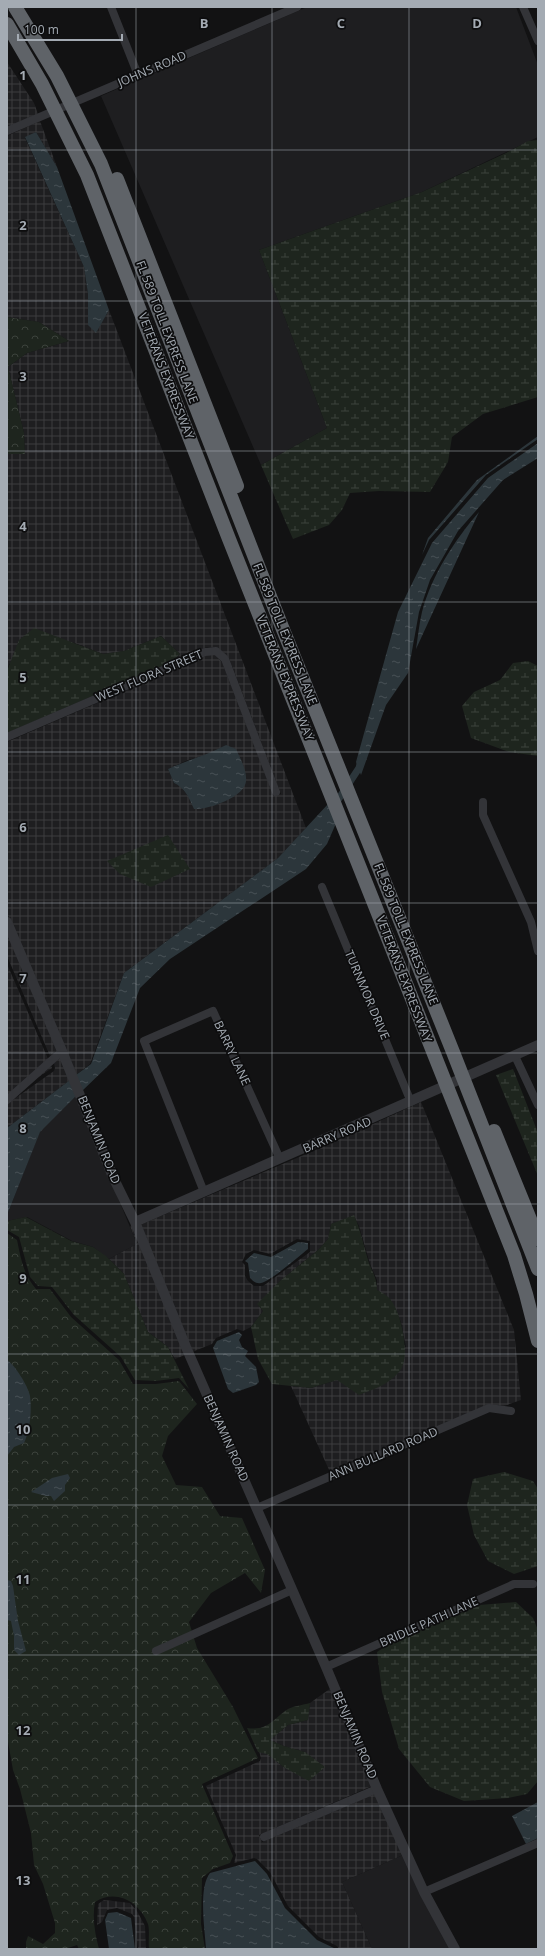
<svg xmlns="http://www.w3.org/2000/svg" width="545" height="1956" font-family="'Open Sans',sans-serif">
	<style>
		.built { fill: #1e1e20 }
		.industrial { fill: url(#industrial-grid); fill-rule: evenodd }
		.forest { fill: url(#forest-crowns) }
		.wetland { fill: url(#wetland-marsh) }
		.water { fill: url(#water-ripples) }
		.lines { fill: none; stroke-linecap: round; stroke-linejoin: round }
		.canal { stroke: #2c363b; stroke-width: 7 }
		.minor { stroke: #333438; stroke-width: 8 }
		.tertiary { stroke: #333438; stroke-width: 10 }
		.motorway { stroke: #5f6368; stroke-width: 14 }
		.grid { fill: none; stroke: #a4abb3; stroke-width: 1; stroke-opacity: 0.55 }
		.labels { text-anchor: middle; stroke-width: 3.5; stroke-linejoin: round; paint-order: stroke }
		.street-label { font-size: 12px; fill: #a4abb3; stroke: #0d0d0e }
		.grid-label { font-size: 13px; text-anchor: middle; font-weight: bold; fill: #a4abb3; stroke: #0d0d0e; stroke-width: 3.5; stroke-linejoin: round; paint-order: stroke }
	</style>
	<defs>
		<pattern id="industrial-grid" width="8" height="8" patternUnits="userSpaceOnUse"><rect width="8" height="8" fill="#1e1e20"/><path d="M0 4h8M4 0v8" fill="none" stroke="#3c3c3e"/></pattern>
		<pattern id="forest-crowns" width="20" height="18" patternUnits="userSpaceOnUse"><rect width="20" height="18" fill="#1e251e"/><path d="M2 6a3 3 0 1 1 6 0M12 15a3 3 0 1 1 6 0" fill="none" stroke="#3c423c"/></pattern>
		<pattern id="wetland-marsh" width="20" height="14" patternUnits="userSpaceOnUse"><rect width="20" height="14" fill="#1e251e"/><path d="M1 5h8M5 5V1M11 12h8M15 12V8" fill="none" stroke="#3c423c"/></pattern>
		<pattern id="water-ripples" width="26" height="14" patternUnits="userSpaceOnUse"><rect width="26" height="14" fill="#2c363b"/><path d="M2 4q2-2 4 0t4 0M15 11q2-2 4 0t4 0" fill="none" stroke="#485055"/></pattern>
	</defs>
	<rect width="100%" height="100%" fill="#121213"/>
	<path class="built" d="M307 7H516L538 65V137L422 192 259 250 327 428 261 465 101 96Z
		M76 1096 137 1244 109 1259 93 1247 72 1241 27 1217 7 1221V1215L40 1131Z
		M403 1855 451 1949H372L342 1882Z"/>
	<path class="industrial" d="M7 62 34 103 38 114 7 127Z
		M40 121 57 167 36 132 25 138 84 267 88 294 96 332 109 310 306 828 278 858 124 973 90 1064 76 1075 7 913V742L208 655H215L222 662 274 796 281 794 229 658 218 648 207 647 171 662 180 654 161 636 124 651 103 654 72 642 9 664 7 671V454H25L24 433 8 367 27 353 69 341 39 322 7 317V136ZM226 745 221 803 216 805 188 796 180 786 174 783 168 769 188 760 209 754Z
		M7 931 58 1049 50 1056 7 956Z
		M7 964 52 1068 7 1098Z
		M61 1057 70 1080 7 1128V1104L54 1071 55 1068 54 1063Z
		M421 1102 514 1330 521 1400 504 1406 488 1405 330 1472 291 1386 311 1388 337 1380 406 1347 401 1322 390 1299 377 1290V1280L370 1264 359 1226 354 1216 331 1224 328 1239 318 1250 281 1280 258 1305 263 1311 251 1327 243 1331 237 1329 216 1338 212 1344 192 1352 140 1225 325 1146ZM297 1239 310 1241V1252L263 1286H254L248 1281 245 1276V1265L242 1262 246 1254 254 1250 270 1254Z
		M133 1225 185 1355 175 1359 168 1347 148 1332 124 1274 109 1259 137 1244 130 1226Z
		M331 1688 372 1786 259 1835 262 1842 375 1794 403 1855 342 1882 372 1949H339L337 1946 319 1937 288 1906 270 1872 257 1859 254 1858 234 1863 236 1855 206 1786 260 1761 261 1758 259 1751 267 1754 285 1768 305 1752 284 1746 269 1740 288 1725 308 1720 310 1703Z
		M104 1900 130 1903 137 1911 145 1926 146 1949H138L134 1917 132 1914 117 1908 107 1910 102 1922 97 1925 98 1904Z"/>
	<path class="forest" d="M7 317 39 322 69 341 27 353 8 367 24 433 25 454H7Z
		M7 1233 17 1240C21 1259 23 1274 36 1289H50L71 1317 119 1360 133 1384H156L179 1381 197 1404 168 1436 162 1456 176 1485 202 1487 220 1516 242 1518 265 1570 261 1593 245 1573 211 1593 189 1622 197 1648 233 1707 258 1758 202 1784 233 1856 230 1863 213 1869 202 1878 201 1924 205 1949H149C148 1941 150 1931 148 1924 140 1902 116 1888 95 1902 92 1917 95 1934 99 1949H79L77 1945 65 1949H26V1942L28 1936 43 1944 55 1933V1923L43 1884 34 1865 31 1833 20 1789 13 1770 7 1736Z"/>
	<path class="wetland" d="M538 140V397L483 414 452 437 448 462 430 492 379 491 350 493 342 510 329 525 293 539 261 465 327 428 259 250 422 192 506 153 528 141Z
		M34 628 103 654 124 651 161 636 180 654 171 662 7 733V671L19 640Z
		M528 661 538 666V756L509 752 471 738 462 706 474 692 500 680 513 663Z
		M168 835 190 869 151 887 120 874 107 861Z
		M513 1069 538 1133V1176L496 1075Z
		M354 1215C361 1231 364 1247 369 1263 373 1273 377 1279 377 1290 381 1292 387 1295 390 1299 401 1311 412 1359 399 1372 388 1385 374 1389 359 1395L337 1380 311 1388 272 1384 258 1359 251 1327 263 1311 257 1304 281 1280 318 1250 328 1239 331 1224Z
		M26 1217 71 1241 93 1247 106 1256 124 1274 148 1332 168 1347 189 1389 179 1378 156 1381 135 1380 121 1357 74 1315 52 1287 38 1286 30 1277 19 1237 7 1230V1221Z
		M504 1472 533 1481 538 1489V1566L514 1574 488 1561 474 1535 467 1505 473 1479Z
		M516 1602 533 1618 538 1630V1781L527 1794 508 1798 464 1801 430 1787 399 1749 382 1692 377 1652 389 1644 479 1605Z
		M310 1703 308 1720 288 1725 270 1740 284 1746 305 1752 325 1767 309 1781 285 1768 267 1754 258 1752 247 1728C268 1731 272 1720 288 1709 294 1706 303 1705 310 1703Z"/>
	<path class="water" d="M36 132 57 167 109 310 96 333 88 325V294L84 267 25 137Z
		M538 436V439L486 475 429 540 422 555 428 538 477 480Z
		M538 443V458L503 480 458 531 430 580 419 612 408 673 386 705 361 775 356 762 398 612 432 543 488 478Z
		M479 512 416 649C418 637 419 624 422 612 432 575 454 541 479 512Z
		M226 745 236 749C240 758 247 770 246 781 245 797 208 810 194 809 189 798 185 788 174 783L168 769C188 760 207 755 226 745Z
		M329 803 337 821 327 844 306 869 170 959 140 988 111 1063 82 1091 76 1075 91 1064 124 973 278 858Z
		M70 1080 76 1096 40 1132 7 1215V1128Z
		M298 1242 308 1243V1249C299 1256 271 1281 261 1283 256 1284 253 1281 250 1278L248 1263 245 1261 254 1253 271 1257Z
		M239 1332 242 1335 239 1340 242 1347 248 1351 245 1356 256 1367 259 1382 256 1385 233 1393 228 1389 213 1348 217 1341Z
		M7 1360C15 1365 28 1386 30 1396 32 1410 30 1431 24 1443L14 1447 7 1456Z
		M68 1474 70 1478 65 1485V1491L54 1501 51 1496H46L31 1492 52 1478Z
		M7 1580 11 1581 13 1586 18 1621 26 1651 19 1655 14 1650V1636L11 1621 7 1620Z
		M538 1802V1838L526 1844 512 1816Z
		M255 1861 267 1874 285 1908 317 1940 336 1949H206C205 1930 198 1888 210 1873Z
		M117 1912 131 1918 135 1949H109L105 1920 108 1913Z"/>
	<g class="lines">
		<path class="canal" d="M334 806 359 768 361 760"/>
		<path class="minor" d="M111 7 138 75
			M523 7 538 41
			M7 131 297 7
			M7 737 205 652 216 651 225 659 276 792
			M483 802V815L531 922 538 951
			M322 887 411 1102
			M515 1056 538 1105
			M7 1100 62 1051
			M204 1192 144 1041 213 1011 280 1159
			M257 1508 489 1408 511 1411
			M156 1651 292 1590
			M326 1667 514 1584H533
			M264 1837 377 1789
			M424 1892 538 1843"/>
		<path class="tertiary" d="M7 922 62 1051 113 1177 135 1222 186 1347 326 1667 377 1789 424 1892 455 1949
			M135 1222 538 1045"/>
		<path class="motorway" d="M15 7 57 76 101 164 282 627 453 1052 538 1269
			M7 24 42 84 87 175 229 539 514 1255 526 1294 538 1341
			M117 179 237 486
			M494 1131 538 1239"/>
	</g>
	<path class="grid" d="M136 7V1949M272 7V1949M409 7V1949M7 150H538M7 301H538M7 451H538M7 602H538M7 752H538M7 903H538M7 1053H538M7 1204H538M7 1354H538M7 1505H538M7 1655H538M7 1806H538"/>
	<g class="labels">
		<g class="street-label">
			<text transform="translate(152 69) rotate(-23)" y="4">JOHNS ROAD</text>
			<text transform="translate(167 332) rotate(69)" y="4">FL 589 TOLL EXPRESS LANE</text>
			<text transform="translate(166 376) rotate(69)" y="4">VETERANS EXPRESSWAY</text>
			<text transform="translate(285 634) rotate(68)" y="4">FL 589 TOLL EXPRESS LANE</text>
			<text transform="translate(149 676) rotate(-23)" y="4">WEST FLORA STREET</text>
			<text transform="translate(285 678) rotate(68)" y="4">VETERANS EXPRESSWAY</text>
			<text transform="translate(406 934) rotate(68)" y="4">FL 589 TOLL EXPRESS LANE</text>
			<text transform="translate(404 979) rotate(69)" y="4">VETERANS EXPRESSWAY</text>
			<text transform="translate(367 995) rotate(67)" y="4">TURNMOR DRIVE</text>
			<text transform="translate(232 1053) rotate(65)" y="4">BARRY LANE</text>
			<text transform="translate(337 1135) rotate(-23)" y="4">BARRY ROAD</text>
			<text transform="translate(99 1140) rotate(68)" y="4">BENJAMIN ROAD</text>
			<text transform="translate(226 1438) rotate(66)" y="4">BENJAMIN ROAD</text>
			<text transform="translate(383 1454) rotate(-23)" y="4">ANN BULLARD ROAD</text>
			<text transform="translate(429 1622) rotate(-24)" y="4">BRIDLE PATH LANE</text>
			<text transform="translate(355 1735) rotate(67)" y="4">BENJAMIN ROAD</text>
		</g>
	</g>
	<g class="grid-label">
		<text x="204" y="28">B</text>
		<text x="341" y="28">C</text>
		<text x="477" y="28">D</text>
		<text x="23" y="80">1</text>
		<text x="23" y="230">2</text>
		<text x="23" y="381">3</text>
		<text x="23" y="531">4</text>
		<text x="23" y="682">5</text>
		<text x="23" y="832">6</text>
		<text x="23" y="983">7</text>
		<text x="23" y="1133">8</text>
		<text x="23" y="1283">9</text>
		<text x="23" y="1434">10</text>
		<text x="23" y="1584">11</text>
		<text x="23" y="1735">12</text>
		<text x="23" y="1885">13</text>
	</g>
	<rect width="545" height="1956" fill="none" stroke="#a4abb3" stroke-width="16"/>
	<path d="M18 34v6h104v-6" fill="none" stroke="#a4abb3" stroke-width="2"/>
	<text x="24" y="34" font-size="12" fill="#a4abb3" stroke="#0d0d0e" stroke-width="3" paint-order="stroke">100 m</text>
</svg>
